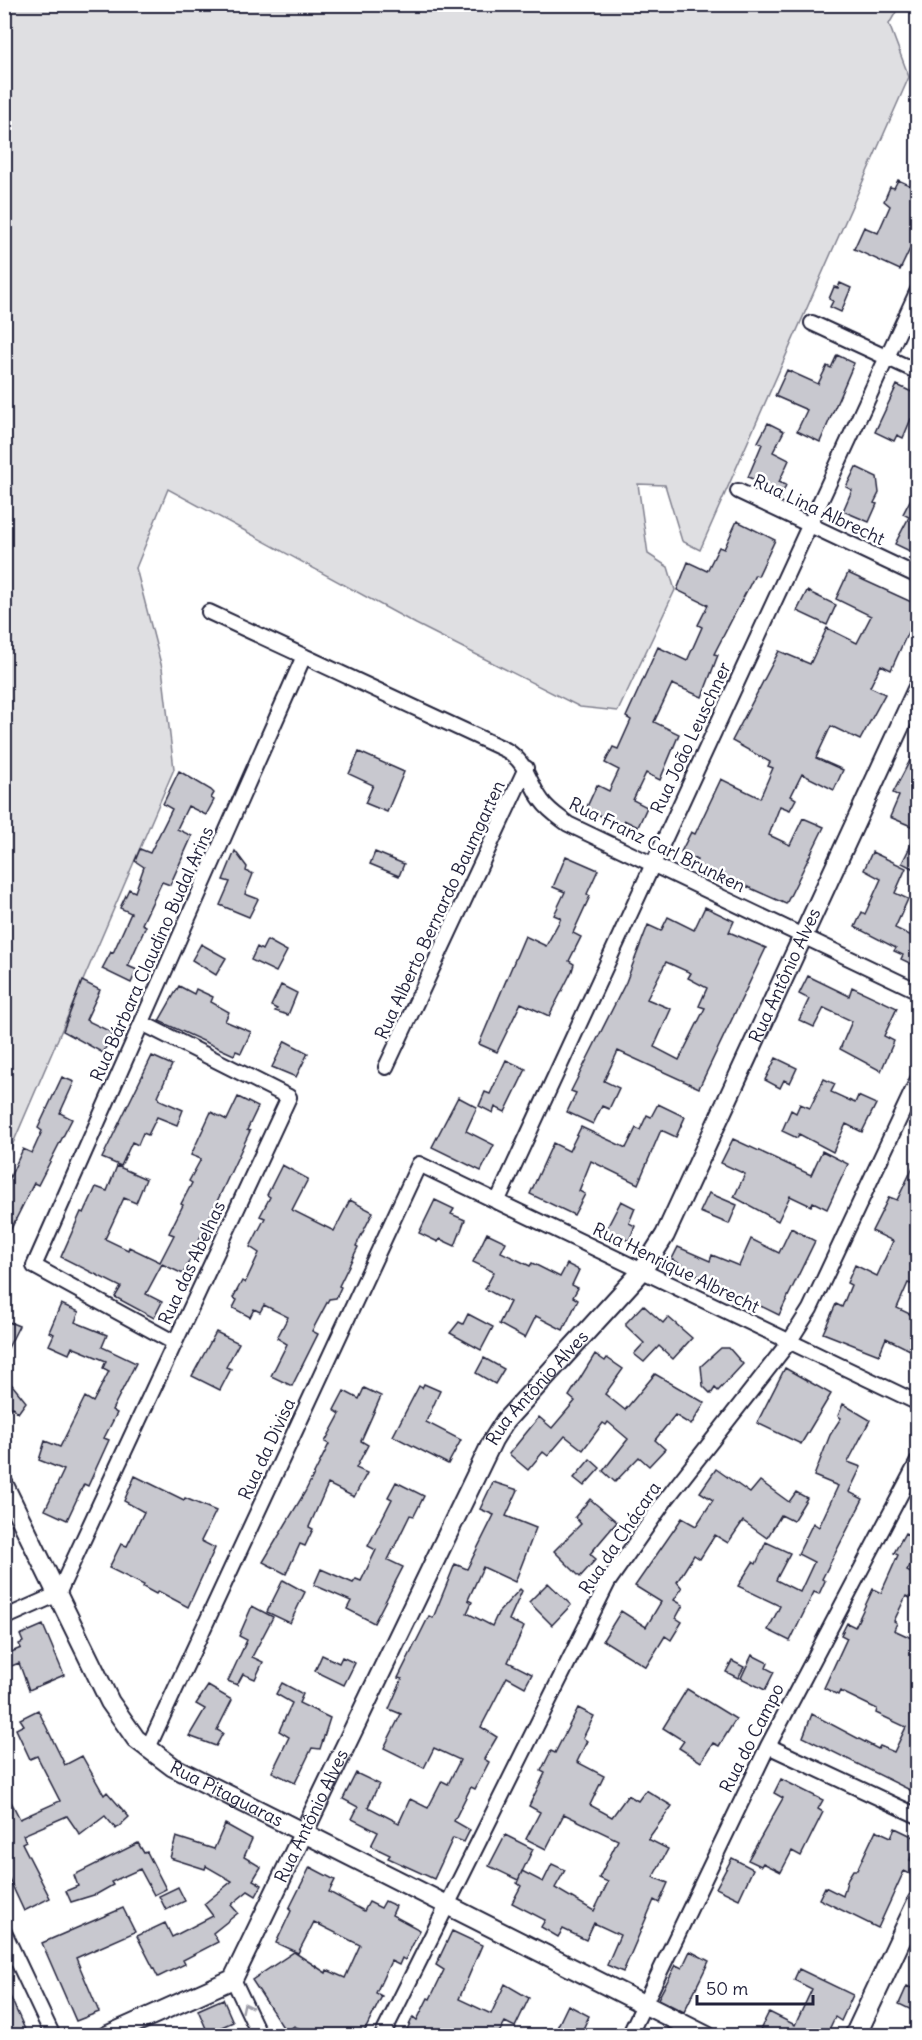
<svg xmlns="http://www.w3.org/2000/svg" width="922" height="2040" font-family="Delius,sans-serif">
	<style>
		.green { fill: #dfdfe2; stroke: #80808e; stroke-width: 1.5 }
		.building { fill: #c8c8cf; stroke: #22223b; stroke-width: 1.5; fill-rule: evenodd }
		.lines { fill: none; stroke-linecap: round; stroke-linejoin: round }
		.minor-casing { stroke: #22223b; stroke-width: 18 }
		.tertiary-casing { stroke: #22223b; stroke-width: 22 }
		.secondary-casing { stroke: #22223b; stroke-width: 24 }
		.minor { stroke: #fff; stroke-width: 14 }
		.tertiary { stroke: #fff; stroke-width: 18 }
		.secondary { stroke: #fff; stroke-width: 20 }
		.oneway { stroke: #9c9ca7 }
		.labels { text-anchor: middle; stroke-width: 5; stroke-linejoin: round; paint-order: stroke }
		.street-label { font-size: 18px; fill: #22223b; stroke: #fff }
	</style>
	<rect width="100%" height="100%" fill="#fff"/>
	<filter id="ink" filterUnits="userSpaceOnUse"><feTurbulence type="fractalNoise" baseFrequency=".0167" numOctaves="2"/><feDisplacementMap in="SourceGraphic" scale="12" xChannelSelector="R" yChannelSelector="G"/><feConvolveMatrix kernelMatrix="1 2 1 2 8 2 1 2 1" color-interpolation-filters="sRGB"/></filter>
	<g filter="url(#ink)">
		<path class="green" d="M5 5H900L889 24 909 77 700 550 682 541 665 485 638 484 648 554 668 567 675 590 618 711 580 707 416 624 168 489 136 568 162 668 174 769 5 1162Z"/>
		<path class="building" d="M898 180 918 189V232L900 270 854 249 864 227 878 233 890 206 884 201 890 187 894 188Z
			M840 283 851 288 841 312 830 307 833 301 829 299 834 287 838 288Z
			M837 355 854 363 820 442 797 431 807 410 775 396 787 370 818 384 827 366 831 368Z
			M897 385 918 395V414L914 420 911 419 903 438 897 435 894 441 875 432Z
			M768 423 784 431 773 452 789 460 779 482 786 485 780 499 764 491 767 485 748 477 762 444 758 442Z
			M856 467 877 477 879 493 874 503 877 504 869 522 843 511 852 490 846 487Z
			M918 485V555L895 544 909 517 903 514Z
			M737 521 775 540 758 576 755 575 714 654 718 655 702 697 672 684 654 722 679 734 660 780 646 773 633 800 647 807 638 827 624 820 622 826 586 809 597 785 609 791 619 770 605 763 613 747 618 749 631 720 626 717 658 647 687 661 702 627 698 625 708 605 677 590 688 562 707 571 719 547 724 549Z
			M848 573 918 605V621L912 634 908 632 891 670 881 665 870 687 885 694 860 740 831 726 816 758 843 770 834 790 802 774 791 796 796 799 790 810 780 806 769 835 790 845 803 818 824 827 786 904 732 880 694 866 697 860 681 852 691 832 695 834 721 779 760 798 773 768 768 766 770 762 732 741 779 651 810 664 827 628 857 643 871 616 836 599Z
			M807 591 836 605 827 625 797 611Z
			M918 745V795L911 807 918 810V829L890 817 899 796 893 793Z
			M359 752 404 772 387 812 365 803 373 785 349 774Z
			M179 771 211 790 214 793 211 798 214 800 206 815 188 806 177 829 192 836 170 885 162 882 142 924 146 926 128 966 137 970 131 983 102 969 111 952 113 953 131 913 120 908 129 889 135 892 144 867 135 861 140 849 150 853 172 809 163 804Z
			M918 831V871L902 863Z
			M235 851 247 867 246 871 253 874 245 894 258 899 249 917 220 905 230 882 223 880Z
			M375 852 404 864 399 876 370 864Z
			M872 852 906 868 895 893 908 899 895 928 918 939V967L901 959 903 955 894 951 896 948 855 927 862 912 865 914 881 879 864 870Z
			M566 856 598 870 587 894 590 896 573 933 581 937 569 961 574 964 572 971 549 1016 521 1003 497 1052 479 1044 525 936 546 946 561 918 554 915 565 892 553 887Z
			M705 907 734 921 729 932 766 948 699 1088 618 1051 604 1081 619 1088 609 1109 602 1106 593 1124 567 1112 576 1093 571 1091 626 982 648 925 661 931 668 917 694 930ZM666 962 691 973 688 978 707 988 699 1006 705 1008 679 1060 654 1047 671 1009 647 999Z
			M267 940 287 951 276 972 251 960 257 947 262 950Z
			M201 944 226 958 216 975 192 960Z
			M808 976 849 996 852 987 897 1008 884 1036 894 1041 881 1071 840 1049 852 1021 824 1008 814 1027 799 1020 809 999 799 994Z
			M82 981 100 990 86 1020 113 1033 103 1053 63 1031Z
			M281 985 297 993 288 1015 275 1011 277 1009 271 1006Z
			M179 986 194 994 196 989 213 997 211 1002 229 1012 225 1021 251 1032 241 1053 236 1051 234 1055 159 1021Z
			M285 1041 308 1053 296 1077 272 1067Z
			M152 1056 172 1065 158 1096 160 1100 183 1110 177 1125 157 1117 148 1135 143 1133 138 1145 132 1142 121 1166 102 1158Z
			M776 1058 797 1068 790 1083 784 1080 780 1088 765 1080Z
			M506 1060 526 1069 505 1112 495 1107 493 1113 479 1106 485 1092 490 1094Z
			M62 1077 74 1082 60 1113 72 1119 38 1185 34 1183 4 1243V1190L23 1149 32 1153 42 1131 38 1128Z
			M824 1079 835 1084 831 1092 855 1103 858 1096 876 1104 862 1132 846 1124 833 1152 799 1134 797 1138 782 1131 791 1110 796 1113 800 1104 810 1108Z
			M238 1097 258 1107 247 1130 250 1131 183 1274 162 1264 146 1294 162 1302 154 1318 115 1297 121 1287 61 1257 81 1212 84 1213 96 1187 107 1191 117 1166 146 1179 136 1203 124 1198 105 1239 128 1250 129 1247 160 1262 174 1235 169 1233 183 1205 181 1204 192 1183 189 1181 201 1159 191 1155 211 1112 227 1120Z
			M458 1097 477 1107 466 1131 494 1145 481 1171 432 1147Z
			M658 1104 685 1117 676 1137 661 1130 638 1184 591 1161 579 1191 585 1194 574 1215 530 1194 553 1143 569 1151 581 1127 626 1148 636 1128 640 1130 647 1115 651 1117Z
			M733 1139 811 1175 822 1151 848 1164 827 1209 813 1202 811 1206 790 1196 778 1221 734 1197 745 1174 721 1163Z
			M918 1157V1287L908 1283 897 1308 918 1318V1354L886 1338 879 1355 823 1333 836 1304 842 1307 851 1285 847 1283 855 1265 877 1276 893 1241 872 1231 889 1197 897 1200Z
			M282 1165 308 1179 292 1210 334 1231 350 1200 373 1212 356 1246 358 1247 339 1286 341 1287 336 1298 329 1299 312 1331 318 1334 292 1386 271 1376 287 1344 277 1338 288 1317 264 1305 260 1312 254 1309 250 1317 233 1308 237 1300 233 1298 242 1281 245 1283 259 1253 250 1247 265 1218 260 1216 270 1197 267 1195Z
			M709 1193 737 1205 729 1224 700 1212Z
			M435 1200 454 1209 451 1214 465 1220 455 1246 440 1239 438 1242 419 1233Z
			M621 1201 635 1208 629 1223 635 1226 629 1241 606 1230Z
			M791 1228 815 1241 779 1315 681 1267 682 1265 672 1259 678 1247 710 1261 712 1255 739 1266 751 1239 779 1253Z
			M487 1233 506 1242 501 1252 530 1266 532 1263 560 1277 567 1264 579 1270 572 1285 578 1288 573 1297 578 1300 563 1330 536 1316 525 1338 499 1324 510 1302 485 1289 494 1272 473 1262Z
			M61 1304 79 1312 75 1322 107 1335 102 1347 136 1363 112 1410 117 1413 104 1438 109 1440 88 1486 84 1484 67 1520 45 1510 64 1470 39 1460 45 1441 60 1447 85 1397 93 1402 109 1371 103 1368 106 1361 72 1347 69 1354 49 1345 54 1334 49 1332Z
			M643 1305 663 1323 668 1317 692 1338 673 1359 659 1346 644 1362 634 1354 644 1343 626 1326V1323Z
			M468 1314 493 1327 481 1350 450 1333 459 1322 463 1324Z
			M4 1320 19 1326 4 1356Z
			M216 1332 239 1343 226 1367 231 1369 220 1390 192 1376Z
			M721 1348H729L743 1364 718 1391 715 1388 711 1394 703 1386 701 1366Z
			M595 1354 605 1361 607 1358 623 1369 605 1394 625 1410 655 1374 705 1403 691 1425 675 1415 655 1440 665 1449 649 1466 639 1457 615 1482 603 1471 628 1439 608 1422 606 1425 603 1423 583 1450 565 1436 548 1456 543 1452 528 1470 509 1454 539 1417 552 1428 575 1401 569 1396Z
			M484 1358 504 1369 495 1384 476 1373Z
			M785 1368 831 1394 801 1444 757 1423Z
			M4 1375 26 1402 18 1413 13 1407 4 1414Z
			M424 1384 440 1391 426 1422 461 1440 448 1464 393 1436 419 1386 422 1388Z
			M364 1388 381 1396 361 1441 368 1445 356 1468 367 1473 354 1497 328 1484 309 1527 313 1529 305 1546 300 1544 286 1574 263 1562 305 1492 329 1444 325 1442 340 1414 334 1410 344 1391 359 1399Z
			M843 1404 870 1420 848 1462 861 1467 849 1492 863 1499 822 1579 825 1581 819 1594 814 1592 790 1641 768 1630 780 1606 738 1586 753 1562 756 1564 766 1542 790 1553 776 1580 800 1592 814 1562 798 1554 813 1523 819 1527 838 1486 814 1476 830 1435 841 1418 838 1416Z
			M590 1459 600 1468 584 1486 574 1478Z
			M716 1469 750 1493 760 1481 789 1502 796 1492 807 1498 793 1521 781 1515 767 1538 743 1521 728 1543 715 1535 700 1559 694 1555 677 1582 682 1588 674 1600 683 1605 676 1618 682 1622 671 1640 665 1636 646 1667 603 1640 621 1611 646 1627 661 1602 635 1586 682 1518 696 1526 713 1500 700 1492Z
			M135 1476 184 1500 185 1498 216 1511 201 1541 215 1548 188 1607 158 1591 156 1594 143 1587 144 1585 109 1568 121 1544 127 1546 144 1512 124 1501Z
			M396 1482 424 1496 414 1516 410 1515 388 1560 403 1567 374 1623 347 1609 351 1601 314 1585 321 1569 353 1583 356 1579 361 1581 376 1550 368 1546 392 1499 388 1497Z
			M493 1482 518 1490 506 1516 536 1528 515 1582 483 1567 468 1600 472 1602 467 1613 492 1626 498 1613 520 1589 522 1591 509 1620 524 1627 508 1662 532 1674 525 1687 507 1677 481 1727 497 1737 484 1759 489 1762 475 1789 471 1787 454 1821 470 1830 464 1842 453 1838 434 1879 388 1858 390 1855 371 1846 378 1832 352 1819 358 1807 343 1799 356 1773 379 1784 368 1807 399 1823 410 1799 428 1808 442 1781 448 1784 460 1760 434 1748 424 1768 384 1748 401 1714 389 1709 402 1679 398 1678 429 1616 433 1618 455 1564 467 1569 494 1515 480 1509Z
			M590 1499 617 1522 590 1554 596 1559 580 1577 554 1551 581 1524 575 1517Z
			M905 1533 918 1540V1552L907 1571 918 1577V1581L910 1598 906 1596 894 1621 897 1623 894 1630 918 1641V1794L803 1737 812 1714 878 1749 880 1746 894 1752 906 1727 876 1713 877 1709 840 1691 838 1695 824 1688 847 1638 841 1635 847 1623 855 1627 873 1589 881 1593 898 1555 894 1553Z
			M283 1580 305 1592 290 1623 267 1612Z
			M548 1583 571 1605 552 1625 529 1602Z
			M252 1606 273 1617 252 1657 263 1662 255 1679 243 1674 237 1685 228 1681 247 1640 239 1636Z
			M43 1625 64 1675 29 1690 19 1663 4 1669V1655L21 1648 19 1644 23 1642 20 1635Z
			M322 1655 339 1663 342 1657 355 1663 344 1685 315 1671Z
			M752 1655 768 1663 766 1668 774 1672 765 1690 741 1678Z
			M732 1661 744 1667 738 1678 726 1672Z
			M282 1683 303 1694 299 1703 330 1718 320 1749 312 1748 295 1783 272 1772 289 1737 279 1731 292 1703 276 1694Z
			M208 1686 232 1700 217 1730 223 1733 216 1746 189 1736 205 1709 196 1704Z
			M687 1689 736 1719 719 1746 713 1743 701 1762 679 1748 684 1741 663 1728Z
			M578 1708 594 1716 583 1738 587 1741 577 1762 604 1776 590 1805 612 1817 628 1795 638 1801 646 1790 672 1806 648 1839 668 1849 653 1877 668 1883 659 1903 654 1900 623 1972 607 1965 620 1935 594 1923 586 1940 563 1929 558 1937 541 1927 545 1920 512 1903 521 1886 517 1883 522 1871 543 1882 552 1864 565 1870 555 1888 594 1911 608 1882 599 1878 618 1840 564 1814 546 1849 526 1839 540 1812 529 1806 545 1773 541 1771 551 1751 555 1753Z
			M38 1710 65 1765 82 1756 104 1795 107 1792 129 1817 116 1829 105 1816 80 1835 67 1816 23 1835 26 1841 22 1843 50 1898 24 1911 4 1868V1788L20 1819 60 1801 37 1756 30 1759 16 1729 24 1725 20 1719Z
			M781 1779 823 1800 818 1809 823 1812 801 1856 792 1851 781 1872 763 1863 761 1866 748 1860 783 1798 774 1793Z
			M225 1824 252 1839 244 1857 261 1867 253 1880 262 1885 256 1896 248 1891 231 1905 238 1913 213 1933 218 1942 183 1960 185 1964 158 1977 137 1936 165 1923 172 1937 213 1916 204 1904 232 1881 206 1866 205 1869 170 1858 176 1837 214 1849Z
			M895 1828 918 1839 910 1860 915 1862 910 1874 904 1871 878 1928 819 1899 825 1887 843 1896 848 1878 853 1870H857L876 1830 891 1837Z
			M505 1835 533 1849 518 1880 489 1866Z
			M138 1843 144 1853 147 1852 166 1889 154 1895 140 1869 111 1882 113 1885 97 1894 71 1902 66 1891 78 1886 74 1875Z
			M732 1858 753 1869 739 1899 716 1888Z
			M310 1867 335 1880 329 1892 364 1911 369 1902 381 1908 385 1901 396 1906 392 1915 420 1930 405 1960 402 1958 399 1965 391 1961 376 1993 382 1996 362 2036H315L294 2026 286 2032 252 1980 294 1952 326 1973 327 1970 345 1978 360 1945 314 1922 298 1953 276 1943 291 1911 289 1909Z
			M178 1887 185 1901 166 1910 159 1896Z
			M123 1908 135 1932 76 1958 99 2012 76 2021 42 1943Z
			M452 1931 482 1945 459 1999 491 2014 505 1984 529 1998 515 2027 505 2022 497 2036H404L413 2017 417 2020 428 1998 430 1999 444 1970 436 1965Z
			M690 1951 709 1961 684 2012 658 1999 676 1965 682 1968Z
			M799 1969 853 1995 841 2021 835 2017 826 2036H757L769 2012 795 2025 812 1989 794 1980Z
			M4 1983 28 2036H4Z
			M907 1986 918 1991V2013L899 2004Z
			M223 1999 233 2022 208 2033 198 2010Z
			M568 2005 589 2016 582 2031 576 2029 573 2036H553Z"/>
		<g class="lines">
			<defs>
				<path id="minor" d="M812 323 918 372
					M738 491 918 576
					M209 612 506 750C528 763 528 783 542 801 549 811 559 817 568 824L918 991
					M386 1067 526 768
					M497 1202 918 290
					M175 1343 34 1266 304 656
					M4 1618 58 1594 289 1097 142 1023
					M768 1746 918 1816
					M147 1750 419 1164 918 1403
					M4 1932 53 2036
					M233 1979 260 2036
					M382 2036 608 1582 664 1502 789 1342 810 1309 918 1079
					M629 2036 768 1746 918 1461"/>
				<g id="tertiary">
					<path id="s1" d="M4 1485 110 1702 136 1739 173 1767 707 2036"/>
					<path id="s2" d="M106 2036 233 1979 493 1440 505 1421 642 1271 665 1235 918 687"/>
				</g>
				<path id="secondary" d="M855 2036 918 1902"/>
			</defs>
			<use href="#minor" class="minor-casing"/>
			<use href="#tertiary" class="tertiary-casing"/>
			<use href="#secondary" class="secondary-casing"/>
			<use href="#minor" class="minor"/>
			<use href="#tertiary" class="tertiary"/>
			<use href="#secondary" class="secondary"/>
		</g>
		<defs><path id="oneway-chevron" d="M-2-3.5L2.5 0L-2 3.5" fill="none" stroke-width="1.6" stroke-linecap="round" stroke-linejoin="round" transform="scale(1.5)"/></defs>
		<use class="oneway" href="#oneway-chevron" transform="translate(246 2007) rotate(-116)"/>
	</g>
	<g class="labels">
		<g class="street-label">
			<text transform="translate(819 510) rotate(25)" y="6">Rua Lina Albrecht</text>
			<text transform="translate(691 738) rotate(-65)" y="6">Rua João Leuschner</text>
			<text transform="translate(657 845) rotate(26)" y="6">Rua Franz Carl Brunken</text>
			<text transform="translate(440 910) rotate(-65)" y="6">Rua Alberto Bernardo Baumgarten</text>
			<text transform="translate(152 954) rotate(-66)" y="6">Rua Bárbara Claudino Budal Arins</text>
			<text dy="6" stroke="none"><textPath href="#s2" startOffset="1292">Rua Antônio Alves</textPath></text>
			<text transform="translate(192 1263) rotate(-65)" y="6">Rua das Abelhas</text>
			<text transform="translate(676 1268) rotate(26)" y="6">Rua Henrique Albrecht</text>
			<text dy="6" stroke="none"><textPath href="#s2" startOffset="806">Rua Antônio Alves</textPath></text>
			<text transform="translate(267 1449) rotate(-65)" y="6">Rua da Divisa</text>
			<text transform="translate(620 1538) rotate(-56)" y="6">Rua da Chácara</text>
			<text transform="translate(752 1738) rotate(-63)" y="6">Rua do Campo</text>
			<text dy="6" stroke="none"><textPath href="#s1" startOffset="393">Rua Pitaguaras</textPath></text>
			<text dy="6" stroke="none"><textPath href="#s2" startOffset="320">Rua Antônio Alves</textPath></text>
		</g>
	</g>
	<rect width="922" height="2040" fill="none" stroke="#fff" stroke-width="24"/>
	<rect x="12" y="12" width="898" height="2016" fill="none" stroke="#22223b" stroke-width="2" filter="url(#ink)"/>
	<path d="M697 1995v9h116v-9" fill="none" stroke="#22223b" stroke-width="3"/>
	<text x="706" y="1995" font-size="18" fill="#22223b" stroke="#ffffff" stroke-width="4.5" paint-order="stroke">50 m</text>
</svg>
